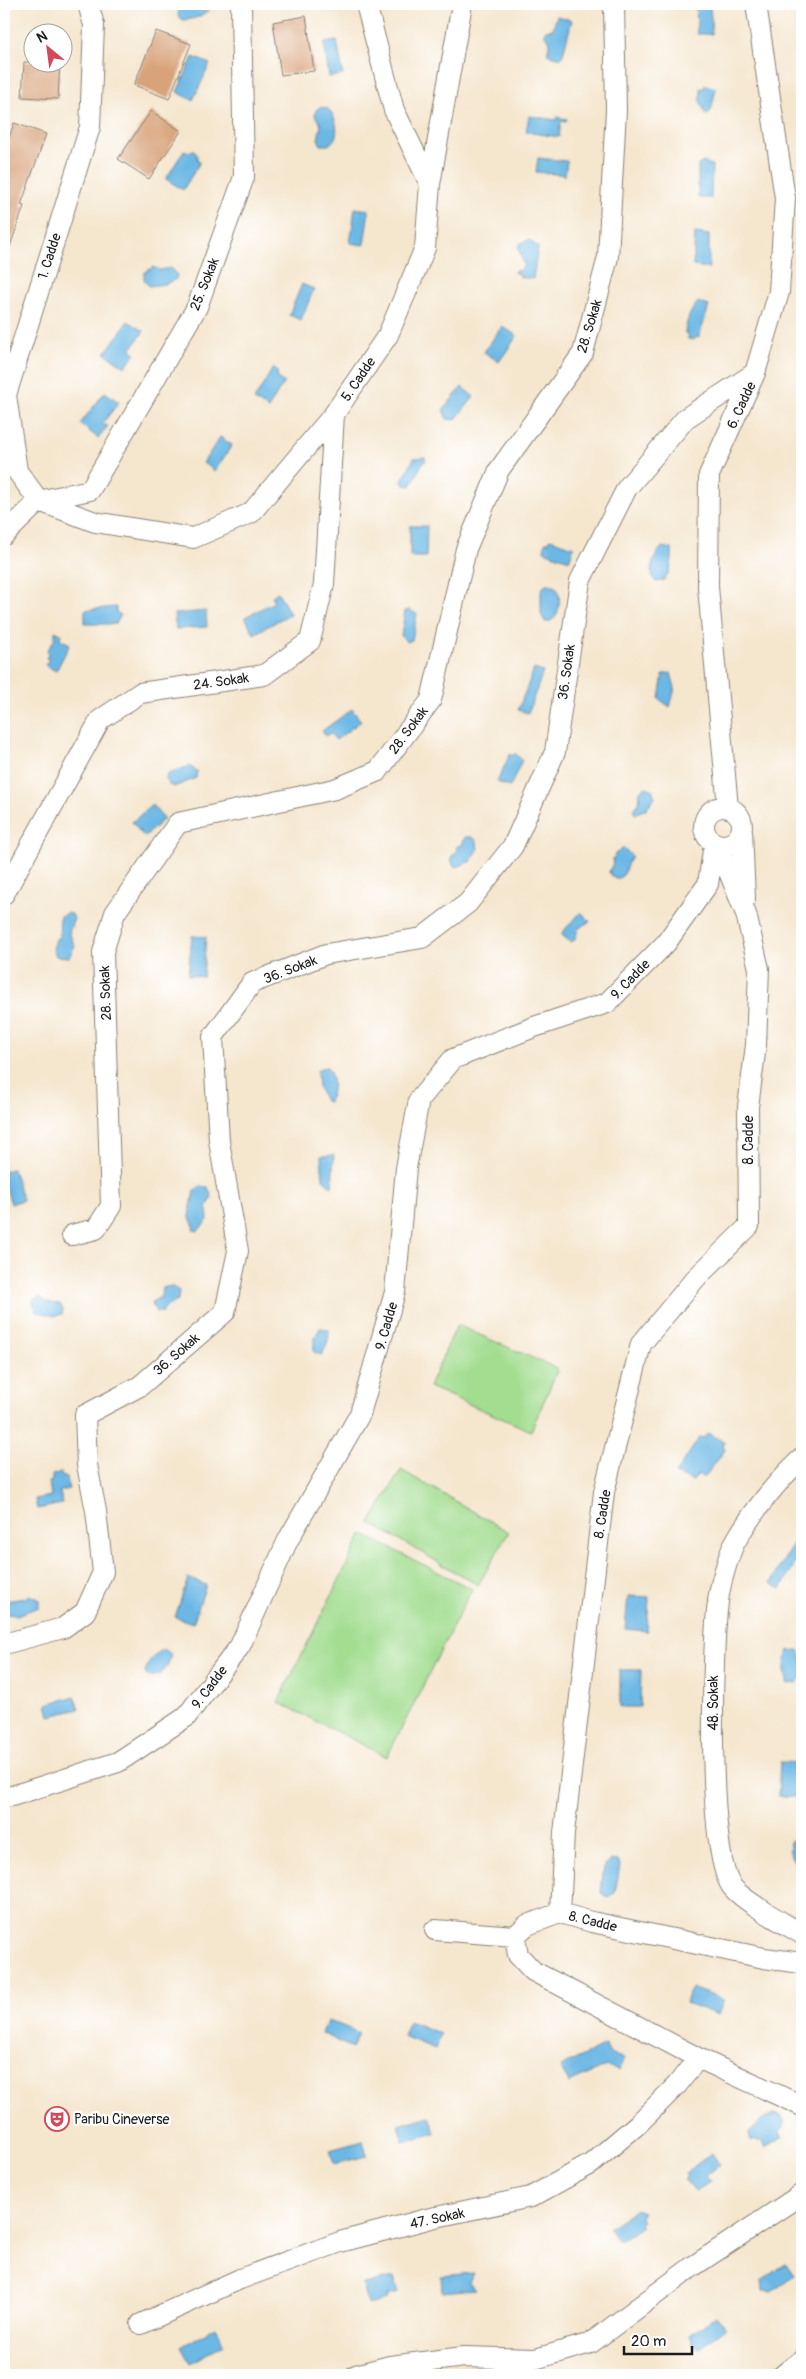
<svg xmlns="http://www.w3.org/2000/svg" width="806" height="2379" font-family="Pangolin,sans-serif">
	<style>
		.green { fill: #a2dd90; stroke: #5f7c56 }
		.water { fill: #6cb8e5; stroke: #446a80 }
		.building { fill: #d8a37a }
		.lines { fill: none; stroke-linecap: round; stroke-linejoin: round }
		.minor-casing { stroke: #888175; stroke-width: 22 }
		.minor { stroke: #fff; stroke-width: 20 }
		.labels { text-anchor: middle; stroke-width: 4.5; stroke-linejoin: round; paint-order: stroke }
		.street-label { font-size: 14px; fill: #1c1c1c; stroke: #fff }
		.poi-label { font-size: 14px; fill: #1c1c1c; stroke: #fff; text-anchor: start }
	</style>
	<rect width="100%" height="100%" fill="#fff"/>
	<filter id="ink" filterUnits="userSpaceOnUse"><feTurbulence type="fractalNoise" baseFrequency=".02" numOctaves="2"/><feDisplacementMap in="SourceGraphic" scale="10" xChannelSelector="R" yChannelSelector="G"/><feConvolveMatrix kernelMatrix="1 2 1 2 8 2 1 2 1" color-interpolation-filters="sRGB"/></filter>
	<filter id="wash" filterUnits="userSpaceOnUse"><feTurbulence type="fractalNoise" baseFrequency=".0096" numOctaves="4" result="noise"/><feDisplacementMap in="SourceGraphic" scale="20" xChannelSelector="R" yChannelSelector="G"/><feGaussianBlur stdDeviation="1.12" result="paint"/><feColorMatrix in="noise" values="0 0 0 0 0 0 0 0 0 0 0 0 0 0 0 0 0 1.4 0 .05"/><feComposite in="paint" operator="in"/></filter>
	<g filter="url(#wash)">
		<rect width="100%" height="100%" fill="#f5e6ce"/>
		<path class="green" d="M457 1325 558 1369 531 1431 429 1387Z
			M401 1470 509 1532 478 1585 370 1523Z
			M362 1534 472 1589 387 1757 278 1702Z"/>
		<path class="water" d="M185 4H213C206 16 196 19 183 20L178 16 179 9Z
			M696 4H710L712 34H697Z
			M557 16 572 20 562 58 547 54 550 41 544 34 546 30 553 29Z
			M337 41 343 75 329 77 324 43Z
			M193 57 210 64 193 100 177 92Z
			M705 85 716 88 711 111 706 115 700 101 701 88H705Z
			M320 107 327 108C337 116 342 138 328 145H321L318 139 321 125 315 115 316 110Z
			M529 116 557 120V117L567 119 566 122 561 121 559 137 526 132Z
			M184 150 187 152 194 150 197 155V160L200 162 183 190 166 179Z
			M538 158 567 161 565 175 536 172Z
			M703 162 712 165 711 198H698V165Z
			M355 208 369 210 364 245 350 243Z
			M695 233 709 235V268L693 266Z
			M529 240 538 247 533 279 520 277V274L514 273 515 270 520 271 524 265 518 247 521 243Z
			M153 267 160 270 171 268 177 275 176 279 166 284 149 286 144 280V273Z
			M302 284 314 289 301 320 289 315Z
			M698 302 709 306 699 337H696L694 340 688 339V335L685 333C686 322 690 311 698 302Z
			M128 321 144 331 131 349 135 353 125 367 105 353Z
			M502 326 517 336 499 362 484 352Z
			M273 368 277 370 278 379 284 382 268 409 254 400Z
			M462 387 474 397 455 420 447 419 443 410Z
			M105 392 119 402 102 424 108 426 98 438 80 424Z
			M220 437 232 445 215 471 203 463Z
			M425 457 426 461 423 462 411 486 404 485 402 481 414 458Z
			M410 526H427L426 557H410Z
			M550 539 574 547 569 560 544 551 545 542H549Z
			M662 547 672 549C673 560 671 571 664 580L656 582C647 571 654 556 662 547Z
			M547 583 557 588C562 598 560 623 545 622L541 614V590Z
			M278 592 290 614 254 634 245 617 274 602 272 596Z
			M116 607V612L121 615 116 624H85V610Z
			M409 610 417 614 412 640 407 642 401 636 405 611Z
			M206 611 207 627 176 629 174 614Z
			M55 631 61 634 60 639 70 644 56 671 45 665 49 660 46 658 49 653 47 651 55 638Z
			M534 669 543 672 528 713 518 710Z
			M671 673 675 688 670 707 659 699 663 674Z
			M352 709 361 721 336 740 330 733 326 736 322 731Z
			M515 753 522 760 510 787 497 782 510 754 513 756Z
			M189 766 197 771 196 778 174 787 169 785 166 780 167 774Z
			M645 787 652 789 655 797 646 809 635 814 633 810 639 803 640 791Z
			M152 805 164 819 144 837 132 822Z
			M465 837H472L477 841 478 850 471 861 457 867 453 865 451 857 456 852 457 846 462 845Z
			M624 848 632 856 628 862 624 874 618 879 612 877 609 872 613 863 612 858 614 859 615 854Z
			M581 912 590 921 578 929 575 940 570 942 561 934Z
			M67 913 72 914 74 919 69 932 75 946 69 957 56 956 53 949 56 939 59 937 60 916Z
			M192 936 206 937 203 977 188 975Z
			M327 1067C335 1078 333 1090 329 1102L325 1101 318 1087 317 1071 320 1068Z
			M334 1155 332 1187 323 1179 321 1156Z
			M13 1169 23 1200 11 1204 4 1182V1171Z
			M200 1186 208 1187 212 1197 207 1208 208 1220 198 1231 193 1230 194 1226 189 1216 194 1191Z
			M171 1286 179 1291 178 1301 167 1306 163 1312H156L152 1305 153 1301 161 1297 162 1288Z
			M40 1297 48 1303 60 1304 63 1309 62 1314 56 1316 37 1312 33 1303 34 1299Z
			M320 1328 328 1329C330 1339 327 1347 321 1355L314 1352C313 1342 315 1336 320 1328Z
			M708 1433 725 1442 723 1445 725 1450 704 1478 698 1474 693 1481 675 1474 700 1437 703 1438Z
			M61 1472 62 1477H66L69 1489 60 1491 62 1504 37 1509 35 1499 51 1496 49 1482 52 1481V1475Z
			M800 1531 802 1532V1551L781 1589 771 1583Z
			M188 1578 206 1585 193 1623 175 1617Z
			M30 1595 39 1599V1607L17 1615 4 1614V1601L25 1598Z
			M628 1596 649 1597 647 1631 625 1629Z
			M164 1649 171 1654C170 1666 162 1677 149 1677L145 1674C145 1665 156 1653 164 1649Z
			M799 1650C803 1661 805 1674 797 1683L788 1684C784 1673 784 1662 788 1651Z
			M620 1670H641L640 1707H620Z
			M75 1696 79 1709 50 1716 47 1704Z
			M780 1762 802 1763V1782H795V1797L778 1796Z
			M795 1839V1845L800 1847 802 1869C792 1862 788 1853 790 1841Z
			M611 1860 618 1861 620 1865 615 1893 607 1897 601 1893 604 1865H607Z
			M691 1988 724 2000 718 2015 686 2003Z
			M328 2020 359 2033 352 2048 322 2033Z
			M409 2021 441 2034 435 2049 403 2036Z
			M605 2045 611 2055 624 2058 619 2070 607 2066 569 2083 560 2067Z
			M775 2114 781 2116 785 2122 784 2128 780 2132 782 2137 765 2147 761 2141 757 2143 755 2140 750 2142 749 2132 761 2121Z
			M430 2116 435 2133 403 2142 398 2125Z
			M363 2141 367 2156 334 2164 330 2150Z
			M712 2153 720 2165 706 2175 710 2182 696 2191 684 2181 687 2176 685 2173Z
			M635 2210 643 2212 641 2218 643 2221 640 2224 642 2226 619 2242 608 2228Z
			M786 2264 794 2275 780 2287 771 2292 763 2291 762 2281 773 2271Z
			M473 2273 469 2282 475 2289 442 2292 441 2276Z
			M394 2277 398 2293 387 2296 388 2300 368 2305 363 2284Z
			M716 2316 726 2327 700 2348 694 2346 690 2335Z
			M215 2327 224 2344 190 2363 181 2347Z"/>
		<g id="blocks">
			<path class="building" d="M306 16 314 71 281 75 273 22Z
				M156 31 191 44 169 99 134 85Z
				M24 62H60L58 99 22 97Z
				M151 111 181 131 149 179 118 159Z
				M14 123 46 134 21 205 24 206 7 255H4V153Z"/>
		</g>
	</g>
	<g filter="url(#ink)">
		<use href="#blocks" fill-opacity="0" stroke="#888175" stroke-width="1"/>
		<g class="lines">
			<defs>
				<path id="minor" d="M366 4 394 110 430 184
					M39 501 95 522 193 538 251 513 334 414 388 335 425 248 430 184 462 4
					M39 501 90 490 197 307 244 177 241 4
					M39 501 17 471 6 395 90 127 94 25 88 4
					M4 535 39 501
					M704 826a19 19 0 1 1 38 0a19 19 0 1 1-38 0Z
					M728 808 708 587 709 475 755 373 779 292 785 198 756 4
					M742 831 745 899
					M4 894 100 720 140 693 264 675 310 641 324 584 334 414
					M72 1235 96 1229 111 1206 103 952 115 913 178 823 335 789 378 771 431 700 466 549 499 470 583 353 608 257 616 110 614 4
					M802 1458C778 1480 750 1515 734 1544 728 1557 719 1588 718 1602 712 1647 706 1859 733 1888 746 1903 784 1923 802 1934
					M4 1644 63 1628 85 1612 103 1572 96 1511 87 1465 85 1415 140 1386 225 1312 238 1251 219 1141 213 1037 252 983 326 954 422 938 468 903 513 846 555 752 580 581 627 488 686 418 755 373
					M4 1797 12 1796 118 1762 186 1717 240 1646 288 1540 360 1414 395 1292 406 1168 419 1100 453 1059 534 1027 607 1003 666 943 708 884 714 844
					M560 1913 564 1833 604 1492 641 1344 695 1279 749 1226 748 1107 756 1045 759 969 746 914 718 845
					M560 1913 527 1925 515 1936 518 1955 533 1971 698 2058 802 2106
					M560 1913 592 1922 764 1958 802 1963
					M435 1930 515 1936
					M141 2324 240 2279 340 2242 431 2218 531 2197 591 2164 638 2124 677 2085 698 2058
					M356 2375 390 2366 464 2357 535 2359 591 2343 692 2267 802 2194
					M783 2375 802 2360"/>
			</defs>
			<use href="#minor" class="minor-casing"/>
			<use href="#minor" class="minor"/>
		</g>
	</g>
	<defs>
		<symbol id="theatre-ring" viewBox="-11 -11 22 22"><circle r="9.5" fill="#fff" stroke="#d1495b" stroke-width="1.5"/><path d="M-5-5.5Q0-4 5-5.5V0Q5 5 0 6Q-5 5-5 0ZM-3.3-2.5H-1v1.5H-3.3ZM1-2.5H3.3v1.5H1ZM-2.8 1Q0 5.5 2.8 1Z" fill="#d1495b"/></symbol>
	</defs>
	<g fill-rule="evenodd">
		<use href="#theatre-ring" x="43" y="2105" width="28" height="28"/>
	</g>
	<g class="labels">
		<g class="street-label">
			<text transform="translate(49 256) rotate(-72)" y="5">1. Cadde</text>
			<text transform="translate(204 284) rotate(-68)" y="5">25. Sokak</text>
			<text transform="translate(589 326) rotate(-73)" y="5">28. Sokak</text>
			<text transform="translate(358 379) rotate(-56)" y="5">5. Cadde</text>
			<text transform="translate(741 405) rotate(-65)" y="5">6. Cadde</text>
			<text transform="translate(566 672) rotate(-82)" y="5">36. Sokak</text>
			<text transform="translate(221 681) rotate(-8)" y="5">24. Sokak</text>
			<text transform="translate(408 730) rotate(-53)" y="5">28. Sokak</text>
			<text transform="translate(290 969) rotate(-21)" y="5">36. Sokak</text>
			<text transform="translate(630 979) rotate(-46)" y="5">9. Cadde</text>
			<text transform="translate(105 993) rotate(-92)" y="5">28. Sokak</text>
			<text transform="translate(748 1140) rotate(-90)" y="5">8. Cadde</text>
			<text transform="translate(386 1326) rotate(-74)" y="5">9. Cadde</text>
			<text transform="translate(176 1354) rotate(-41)" y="5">36. Sokak</text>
			<text transform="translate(602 1514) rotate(-81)" y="5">8. Cadde</text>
			<text transform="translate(209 1687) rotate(-53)" y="5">9. Cadde</text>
			<text transform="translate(713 1703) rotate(-90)" y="5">48. Sokak</text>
			<text transform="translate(593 1921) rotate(14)" y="5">8. Cadde</text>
			<text transform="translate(437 2218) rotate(-12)" y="5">47. Sokak</text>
		</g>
		<g class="poi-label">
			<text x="74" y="2124">Paribu Cineverse</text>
		</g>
	</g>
	<rect width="806" height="2379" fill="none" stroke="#fff" stroke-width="20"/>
	<g transform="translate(48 48) rotate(331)"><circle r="24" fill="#ffffff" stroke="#a4a4a4"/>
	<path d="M0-4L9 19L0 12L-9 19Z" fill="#d1495b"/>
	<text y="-8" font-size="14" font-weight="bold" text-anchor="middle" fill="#1c1c1c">N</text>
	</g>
	<path d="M624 2346v8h68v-8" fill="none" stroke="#1c1c1c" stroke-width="2.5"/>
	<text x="631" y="2346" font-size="15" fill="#1c1c1c" stroke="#ffffff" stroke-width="4" paint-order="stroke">20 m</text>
</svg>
